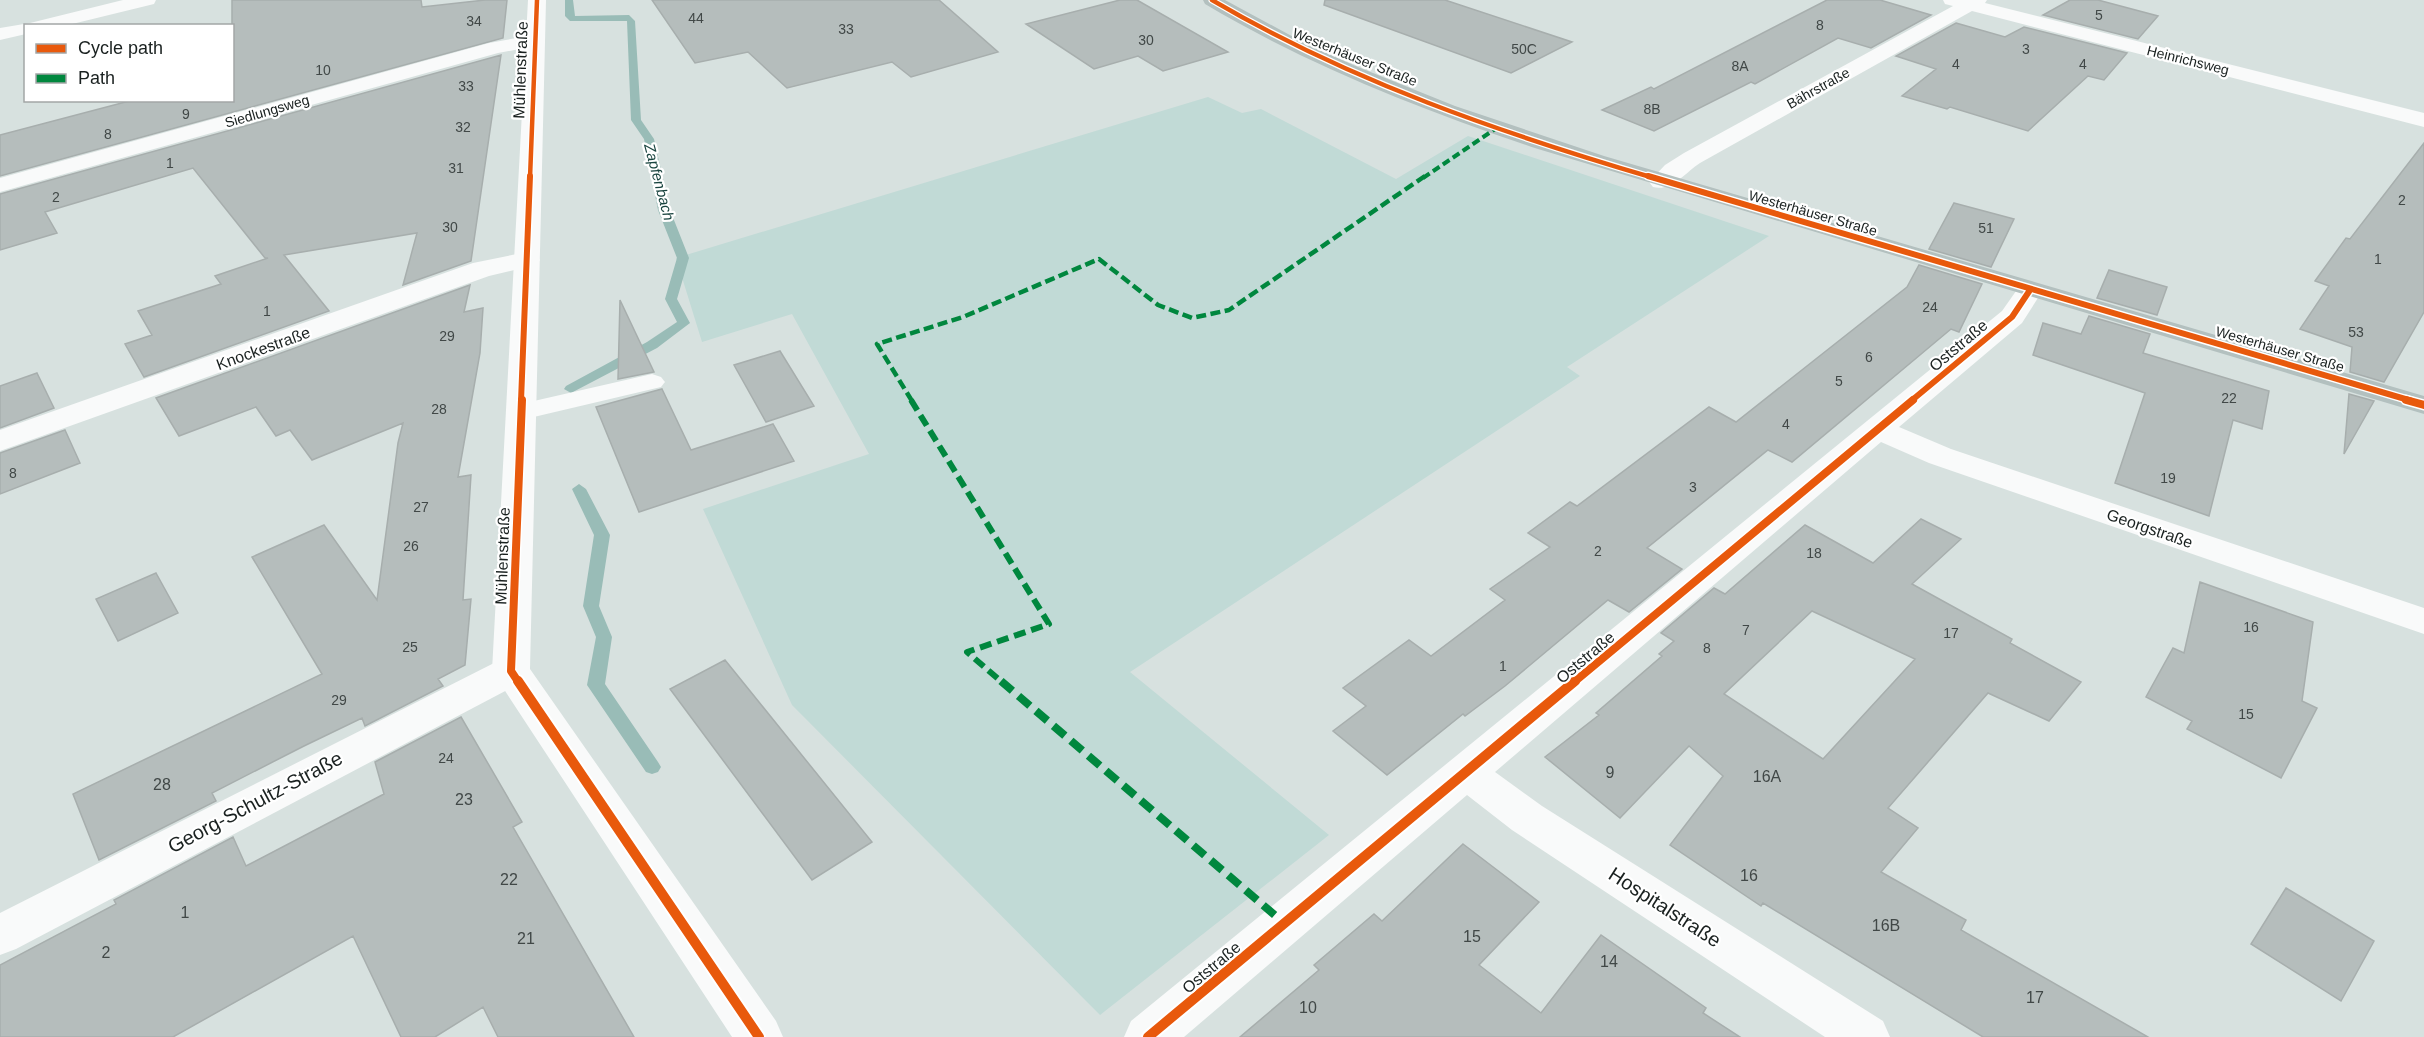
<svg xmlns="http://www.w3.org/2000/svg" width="2424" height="1037" font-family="Arial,sans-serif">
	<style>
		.green { fill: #c1dad6 }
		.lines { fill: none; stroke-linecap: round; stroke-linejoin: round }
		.stream { fill: #99bcb7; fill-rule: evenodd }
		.building { fill: #b5bdbc; stroke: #a7aead; stroke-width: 1.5; fill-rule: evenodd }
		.service { fill: #f9fafa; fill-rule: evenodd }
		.minor { fill: #f9fafa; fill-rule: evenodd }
		.tertiary { fill: #f9fafa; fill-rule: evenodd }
		.primary { fill: #b3c0bf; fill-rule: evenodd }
		.quiet-far3 { stroke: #00873e; stroke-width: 4; stroke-dasharray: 8 4; stroke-linecap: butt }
		.quiet-far2 { stroke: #00873e; stroke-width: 4.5; stroke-dasharray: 10 4.5; stroke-linecap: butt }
		.quiet-far1 { stroke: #00873e; stroke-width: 6; stroke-dasharray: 12 6; stroke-linecap: butt }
		.quiet { stroke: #00873e; stroke-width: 8; stroke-dasharray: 15 8; stroke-linecap: butt }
		.cycleway-far3-casing { stroke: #fff; stroke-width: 7 }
		.cycleway-far2-casing { stroke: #fff; stroke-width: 9 }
		.cycleway-far1-casing { stroke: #fff; stroke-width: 11 }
		.cycleway-casing { stroke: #fff; stroke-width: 14 }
		.cycleway-far3 { stroke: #e8590c; stroke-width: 4.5 }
		.cycleway-far2 { stroke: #e8590c; stroke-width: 6 }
		.cycleway-far1 { stroke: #e8590c; stroke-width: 8 }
		.cycleway { stroke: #e8590c; stroke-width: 10 }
		.labels { text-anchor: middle; stroke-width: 4.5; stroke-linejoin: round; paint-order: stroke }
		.number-label { font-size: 14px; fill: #414847 }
		.far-street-label { font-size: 14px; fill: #1a2120; stroke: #fff }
		.far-water-label { font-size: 15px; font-style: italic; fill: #19443f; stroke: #fff }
		.street-label { font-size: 16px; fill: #1a2120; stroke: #fff }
		.near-number-label { font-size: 16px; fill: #414847 }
		.near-street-label { font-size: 20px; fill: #1a2120; stroke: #fff }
	</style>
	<rect width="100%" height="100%" fill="#d7e1df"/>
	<path class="green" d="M1208 97 1242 113 1261 109 1396 179 1468 136 1769 236 1567 367 1580 376 1130 672 1329 835 1100 1015 792 705 703 509 869 454 792 314 702 342 676 258Z"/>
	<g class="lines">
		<path class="stream" d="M565 0H573L575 16 629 15 635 21 641 120 654 139 670 210 689 258 677 299 690 323 657 348 571 393 564 389 566 386 647 342 677 322 665 299 677 258 658 210 644 139 631 120 627 21H570L565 16Z
			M579 484 586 489 610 535 599 606 612 637 605 684 658 762 661 767 658 772 652 774 646 772 587 685 596 637 583 606 594 535 572 489Z"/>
	</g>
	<path class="building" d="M232 0H421L422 7 485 0H507L503 38 0 176V135L133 100H232Z
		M652 0H939L998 52 911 77 892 62 787 88 748 52 695 63Z
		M1120 0H1137L1228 52 1163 71 1138 56 1094 69 1026 24Z
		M1325 0H1445L1572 42 1511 73 1324 5Z
		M1827 0H1880L1931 15 1871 48 1838 38 1755 84 1751 82 1654 131 1602 110 1651 87 1654 89Z
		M2070 0H2098L2158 16 2138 39 2043 15Z
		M1956 23 2005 37 2024 27 2127 53 2104 80 2088 76 2028 131 1950 107 1947 109 1902 96 1936 69 1896 56Z
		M501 55 471 261 403 285 417 233 284 255 329 311 144 377 125 344 152 335 138 311 221 284 215 276 268 258H265L193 168 45 212 57 233 0 250V194Z
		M2424 143V312L2384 382 2350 372 2352 347 2300 329 2329 286 2315 281 2346 238 2350 239Z
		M1954 203 2014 219 1991 267 1929 249Z
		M1919 265 1982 284 1959 332 1951 329 1792 462 1768 450 1647 548 1682 569 1629 612 1608 600 1505 686 1465 716 1463 714 1387 775 1333 731 1366 706 1343 688 1409 640 1431 656 1505 600 1490 589 1550 547 1528 533 1570 502 1577 506 1709 407 1736 422 1907 287Z
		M2109 270 2167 287 2157 315 2097 298Z
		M470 285 464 312 483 308 480 353 458 477 471 475 463 600 471 599 465 665 438 679 443 686 365 726 362 718 304 746 212 793 216 801 99 860 73 794 322 674 252 557 324 525 377 600 398 443 403 423 312 460 290 430 276 436 256 407 179 436 156 398Z
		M620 300 654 372 618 379Z
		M2089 316 2150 334 2143 353 2269 391 2262 429 2233 420 2209 516 2115 483 2145 393 2033 355 2043 323 2081 334Z
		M780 351 814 406 766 422 734 365Z
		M37 373 54 408 0 428V386Z
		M662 389 691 450 773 424 794 461 639 512 596 407Z
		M2349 394 2374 401 2344 454Z
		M65 430 80 463 0 494V453Z
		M1921 519 1961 539 1912 584 2012 639 2010 643 2081 682 2049 721 1988 693 1888 808 1918 828 1881 872 1966 920 1961 930 2148 1037H1983L1763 903 1761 906 1670 845 1723 776 1689 746 1620 818 1545 757 1599 715 1596 713 1662 656 1659 654 1674 641 1661 633 1714 588 1725 594 1805 525 1873 563ZM1812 611 1915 659 1823 759 1724 694Z
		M156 573 178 613 118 641 96 599Z
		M2200 582 2313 622 2302 701 2317 708 2281 778 2187 729 2192 721 2146 697 2173 648 2184 653Z
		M725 660 872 842 812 880 670 689Z
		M461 717 522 822 513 827 634 1037H498L483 1007 435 1037H401L353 936 173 1037H0V965L116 904 114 900 233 837 246 866 384 794 375 762Z
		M1463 844 1539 902 1479 965 1541 1013 1601 935 1706 1008 1703 1013 1740 1037H1240L1319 970 1314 965 1374 914 1382 921Z
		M2286 888 2374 941 2341 1001 2251 944Z"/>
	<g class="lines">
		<path class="service" d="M652 374 661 377 665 382 661 387 521 420 512 418 508 412 512 406Z"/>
		<path class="minor" d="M123 0H156L154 4 64 26H26V34L0 40V28L30 23Z
			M1943 0H1987L1985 3 2424 113V127L1972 11 1700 163C1685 173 1671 192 1653 187L1649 182 1665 165 1684 153 1953 6 1945 4Z
			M534 35 541 37 544 41 541 45 498 53 0 192V178L489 43Z
			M527 252 536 255 540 260 536 265 489 276 0 451V430L473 263Z
			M2030 282 2039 284 2043 290 2022 323 1899 427 1951 449 2424 608V634L1929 463 1881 442 1495 772 1542 806 1883 1021 1890 1037H1825L1512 830 1467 795 1184 1037H1124L1131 1021 2002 311 2021 284Z
			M511 657 524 661 530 671 524 681 16 949 0 955V913L498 661Z"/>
		<path class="tertiary" d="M528 0H546L530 669 776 1021 783 1037H732L492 671Z"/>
		<path class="primary" d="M1203 0H1225L1310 46 1358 67 1455 106 1604 156 2424 396V414L1538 149C1423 110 1311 67 1205 4Z"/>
		<path class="quiet-far3" d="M1423 178 1498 127"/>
		<path class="quiet-far2" d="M912 401 877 344 963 317 1099 259 1158 305 1192 318 1229 310 1425 176"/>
		<path class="quiet-far1" d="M911 400 1049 624 967 652 1003 683"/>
		<path class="quiet" d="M1001 681 1284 923"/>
		<defs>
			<path id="cycleway-far3" d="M1212 0C1350 81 1501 133 1654 178
				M530 178 537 0"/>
			<path id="cycleway-far2" d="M1648 176 2412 401
				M521 401 530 176
				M1911 401 2012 317 2030 290"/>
			<path id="cycleway-far1" d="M2406 400 2424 405
				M519 683 511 671 522 400
				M1573 683 1913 400"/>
			<path id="cycleway" d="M518 681 759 1037
				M1148 1037 1575 681"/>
		</defs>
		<use href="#cycleway-far3" class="cycleway-far3-casing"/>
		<use href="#cycleway-far2" class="cycleway-far2-casing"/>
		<use href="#cycleway-far1" class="cycleway-far1-casing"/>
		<use href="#cycleway" class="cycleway-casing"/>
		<use href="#cycleway-far3" class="cycleway-far3"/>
		<use href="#cycleway-far2" class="cycleway-far2"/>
		<use href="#cycleway-far1" class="cycleway-far1"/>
		<use href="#cycleway" class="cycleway"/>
	</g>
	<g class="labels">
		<g class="number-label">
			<text x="2099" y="20">5</text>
			<text x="696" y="23">44</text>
			<text x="474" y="26">34</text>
			<text x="1820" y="30">8</text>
			<text x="846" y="34">33</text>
			<text x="1146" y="45">30</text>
			<text x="1524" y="54">50C</text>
			<text x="2026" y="54">3</text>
			<text x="1956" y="69">4</text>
			<text x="2083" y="69">4</text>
			<text x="1740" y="71">8A</text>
			<text x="323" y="75">10</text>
			<text x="466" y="91">33</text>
			<text x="1652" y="114">8B</text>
			<text x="186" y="119">9</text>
			<text x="463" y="132">32</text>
			<text x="108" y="139">8</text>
			<text x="170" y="168">1</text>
			<text x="456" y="173">31</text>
			<text x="56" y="202">2</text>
			<text x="2402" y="205">2</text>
			<text x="450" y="232">30</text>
			<text x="1986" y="233">51</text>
			<text x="2378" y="264">1</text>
			<text x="1930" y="312">24</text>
			<text x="267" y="316">1</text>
			<text x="2356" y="337">53</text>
			<text x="447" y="341">29</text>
			<text x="1869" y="362">6</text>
			<text x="1839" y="386">5</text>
			<text x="2229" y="403">22</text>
			<text x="439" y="414">28</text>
			<text x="1786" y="429">4</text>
			<text x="13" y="478">8</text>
			<text x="2168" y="483">19</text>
			<text x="1693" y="492">3</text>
			<text x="421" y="512">27</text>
			<text x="411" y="551">26</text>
			<text x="1598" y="556">2</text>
			<text x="1814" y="558">18</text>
			<text x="2251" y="632">16</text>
			<text x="1746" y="635">7</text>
			<text x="1951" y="638">17</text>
			<text x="410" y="652">25</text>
			<text x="1707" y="653">8</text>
			<text x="1503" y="671">1</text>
			<text x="339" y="705">29</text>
			<text x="2246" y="719">15</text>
			<text x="446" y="763">24</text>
		</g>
		<g class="far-street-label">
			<text transform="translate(1355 57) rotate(22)" y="5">Westerhäuser Straße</text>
			<text transform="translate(2188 60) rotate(14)" y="5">Heinrichsweg</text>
			<text transform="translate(1818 88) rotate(-29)" y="5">Bährstraße</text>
			<text transform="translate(267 111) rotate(-16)" y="5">Siedlungsweg</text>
			<text transform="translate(1813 213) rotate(16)" y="5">Westerhäuser Straße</text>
			<text transform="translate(2280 349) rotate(16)" y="5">Westerhäuser Straße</text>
		</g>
		<g class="far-water-label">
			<text transform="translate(659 182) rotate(75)" y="5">Zapfenbach</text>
		</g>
		<g class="street-label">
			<text transform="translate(520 70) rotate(-88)" y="6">Mühlenstraße</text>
			<text transform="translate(1958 345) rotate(-40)" y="6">Oststraße</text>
			<text transform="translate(263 348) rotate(-20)" y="6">Knockestraße</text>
			<text transform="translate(2150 528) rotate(19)" y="6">Georgstraße</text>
			<text transform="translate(502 556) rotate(-88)" y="6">Mühlenstraße</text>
			<text transform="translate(1585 657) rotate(-40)" y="6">Oststraße</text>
			<text transform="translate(1211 967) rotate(-40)" y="6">Oststraße</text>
		</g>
		<g class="near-number-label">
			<text x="1610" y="778">9</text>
			<text x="1767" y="782">16A</text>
			<text x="162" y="790">28</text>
			<text x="464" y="805">23</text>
			<text x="1749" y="881">16</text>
			<text x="509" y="885">22</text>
			<text x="185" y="918">1</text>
			<text x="1886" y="931">16B</text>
			<text x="1472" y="942">15</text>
			<text x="526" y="944">21</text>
			<text x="106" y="958">2</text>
			<text x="1609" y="967">14</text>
			<text x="2035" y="1003">17</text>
			<text x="1308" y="1013">10</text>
		</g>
		<g class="near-street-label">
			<text transform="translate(255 802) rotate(-28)" y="7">Georg-Schultz-Straße</text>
			<text transform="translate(1665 907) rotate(33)" y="7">Hospitalstraße</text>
		</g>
	</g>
	<rect x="24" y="24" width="210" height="78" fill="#ffffff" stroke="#a3a6a6" stroke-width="1.5"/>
	<rect x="36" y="44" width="30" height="9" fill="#e8590c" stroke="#a3a6a6" stroke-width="1.5"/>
	<text x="78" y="54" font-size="18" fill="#1a2120">Cycle path</text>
	<rect x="36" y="74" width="30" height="9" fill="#00873e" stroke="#a3a6a6" stroke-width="1.5"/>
	<text x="78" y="84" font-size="18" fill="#1a2120">Path</text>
</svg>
